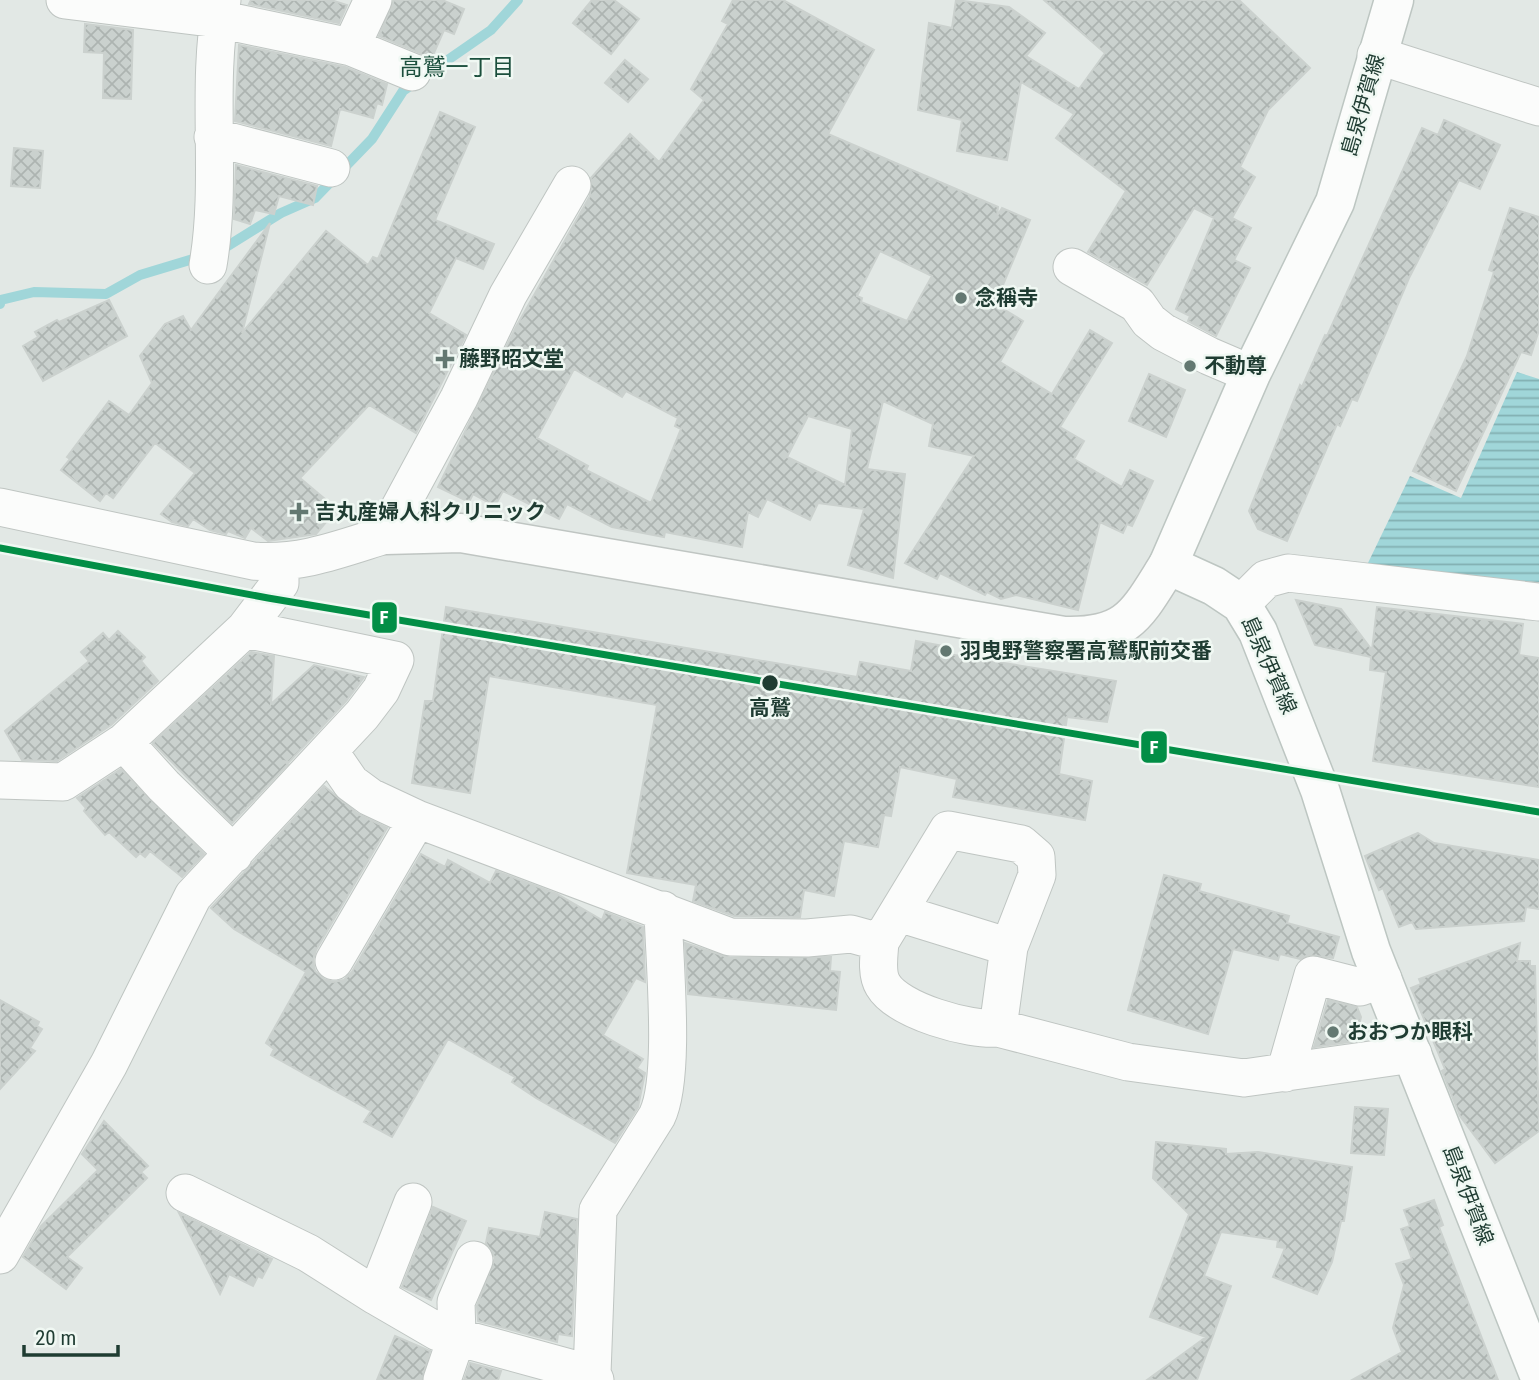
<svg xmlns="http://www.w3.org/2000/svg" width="1539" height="1380" font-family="'Roboto Condensed','Noto Sans JP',sans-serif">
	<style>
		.water { fill: url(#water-rules) }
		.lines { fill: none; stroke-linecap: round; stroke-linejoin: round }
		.stream { stroke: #a0d6d9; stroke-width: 10 }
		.building { fill: url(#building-cross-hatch); stroke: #cbd1ce; stroke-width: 2; fill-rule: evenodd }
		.minor-casing { stroke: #bfc5c2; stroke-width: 39 }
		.tertiary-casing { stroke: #bfc5c2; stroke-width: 41 }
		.secondary-casing { stroke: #bdc6c2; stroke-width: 41 }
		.minor { stroke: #fbfcfb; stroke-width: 37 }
		.tertiary { stroke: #fbfcfb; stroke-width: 38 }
		.secondary { stroke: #fbfcfb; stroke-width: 38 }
		.rail-1-casing { stroke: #f0f8f3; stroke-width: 12 }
		.rail-1 { stroke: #028e46; stroke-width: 7 }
		.poi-dot { fill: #637871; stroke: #f0f8f3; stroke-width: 2.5 }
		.stop-dot { fill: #1f3c32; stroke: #f0f8f3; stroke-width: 2.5 }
		.labels { text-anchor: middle; stroke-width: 5; stroke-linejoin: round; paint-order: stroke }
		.street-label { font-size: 21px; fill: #1f3c32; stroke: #f0f8f3 }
		.poi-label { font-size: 21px; font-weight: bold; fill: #1f3c32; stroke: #f0f8f3; text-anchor: start }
		.stop-label { font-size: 21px; font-weight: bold; fill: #1f3c32; stroke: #f0f8f3 }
		.neighbourhood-label { font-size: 23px; fill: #1b4f3d; stroke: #f0f8f3 }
		.line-badge { stroke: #f0f8f3; stroke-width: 2.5 }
		.badge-label { font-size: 19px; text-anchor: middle; font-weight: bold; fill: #fff }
	</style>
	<defs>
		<pattern id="water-rules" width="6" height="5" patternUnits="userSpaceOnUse" patternTransform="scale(1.75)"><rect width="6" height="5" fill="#a0d6d9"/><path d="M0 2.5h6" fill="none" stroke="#82afb1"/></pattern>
		<pattern id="building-cross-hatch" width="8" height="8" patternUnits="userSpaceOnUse" patternTransform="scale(1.75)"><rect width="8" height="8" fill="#cad1ce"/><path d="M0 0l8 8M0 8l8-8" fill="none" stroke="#adb4b1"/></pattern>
	</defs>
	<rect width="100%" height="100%" fill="#e2e8e5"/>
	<path class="water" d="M1517 372 1539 379V582L1464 578 1367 565 1410 476 1461 498Z"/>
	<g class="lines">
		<path class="stream" d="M218 252 281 213 315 198 372 139 403 91 491 30 518 0
			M0 304 1 300 34 292 106 294 140 275 203 256"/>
	</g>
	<path class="building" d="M251 0H331L347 5 339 23 249 4Z
		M394 0H442L464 9 454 34 444 30 430 62 420 53 379 36Z
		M592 0H614L639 19 611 54 573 23Z
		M733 0H783L874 50 828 134 998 207 997 216 1002 208 1030 220 995 304 1023 321 1000 362 1052 394 1090 330 1112 343 1060 427 1084 441 1074 459 1122 487 1130 470 1153 481 1132 526 1127 524 1123 533 1100 522 1078 610 1016 595 1001 599 987 592 985 595 940 573 937 579 905 563 974 456 929 446 933 424 883 401 867 469 905 474 893 578 848 565 864 509 818 503 810 520 767 499 758 517 748 512 742 547 665 532 664 537 612 527 567 504 559 519 503 491 495 506 473 494 469 502 438 487 516 327 590 196 591 178 630 134 659 162 704 100 691 89 728 24 722 21ZM880 251 932 276 907 321 861 302 862 298 857 296ZM574 369 622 397 626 391 678 418 675 426 681 429 651 503 586 470 588 466 537 438ZM808 416 852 429 845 485 787 457Z
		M956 0 1009 7 1045 33 1026 56 1079 89 1105 53 1044 0H1239L1310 68 1268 110 1240 167 1255 177 1232 218 1251 228 1234 260 1250 268 1216 336 1188 321 1190 316 1176 309 1214 218 1194 208 1147 285 1088 252 1126 191 1056 138 1074 114 1021 82 1007 160 957 151 962 120 918 110 929 23 952 28Z
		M85 24 133 30 131 99 103 98 104 53 84 52Z
		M239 45 345 67 387 84 382 105 377 103 373 118 340 109 331 146 235 121Z
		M625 60 648 79 628 102 605 83Z
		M440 112 475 127 435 220 494 244 483 269 456 258 429 313 466 335 416 433 369 405 300 478 337 509 316 534 268 541 251 528 245 538 228 531 226 534 210 530 193 519 188 526 172 522 161 514 195 473 155 443 113 498 106 493 100 501 61 470 70 459 67 457 109 401 129 415 152 383 140 356 165 324 183 316 191 330 270 223 242 333 326 231 368 265 373 257 378 259Z
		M1444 120 1500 145 1480 189 1459 180 1409 278 1357 401 1352 399 1340 426 1337 424 1287 541 1258 529 1249 511 1300 385 1302 387 1325 335 1327 336 1422 128 1438 135Z
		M14 148 43 151 40 188 11 186Z
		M236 165 317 186 313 205 279 196 274 214 255 210 250 224 234 219Z
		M1510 208 1539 217V330L1531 355 1521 352 1456 491 1413 471 1467 356 1494 272 1489 270Z
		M109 300 127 336 43 381 23 346 38 337 35 332 57 320 59 322Z
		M1149 374 1185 390 1166 437 1129 421Z
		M1296 600 1341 609 1372 650 1377 607 1523 624 1519 655 1539 658V787L1373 761 1386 672 1370 670 1371 657 1315 645Z
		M446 607 857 677 860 662 911 671 916 641 949 647 948 654 1116 681 1107 722 1067 717 1059 774 1092 781 1085 820 953 797 957 779 900 767 891 816 884 815 878 847 844 841 834 896 804 890 800 917 734 916 693 901 696 885 627 873 657 705 489 676 470 793 412 783 425 701H433Z
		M118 631 145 657 141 661 158 681 111 725 57 761 22 760 5 731 89 661 81 652 103 633 109 640Z
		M251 652 274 656 271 704 314 665 364 677 346 701 289 762 283 761 288 764 232 823 153 743Z
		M121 769 204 854 182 877 150 851 145 857 140 853 136 857 109 832 105 835 84 811 86 808 77 798Z
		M324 786 358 814 387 828 316 950 313 960 315 971 324 979 333 982 344 980 352 972 421 854 445 867 448 860 490 883 496 871 557 894 602 920 605 912 643 927 645 982 636 978 603 1035 643 1059 637 1068 645 1073 638 1107 615 1143 536 1098 512 1082 515 1077 448 1039 392 1137 364 1122 371 1111 271 1055 274 1049 266 1043 306 972 234 929 211 908Z
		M1418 833 1434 843 1539 860V909L1526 907 1524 921 1416 929 1412 922 1399 927 1383 888 1379 890 1365 856Z
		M1164 875 1201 884 1199 891 1289 916 1287 923 1339 937 1333 958 1308 955 1300 959 1280 954 1278 960 1233 949 1208 1034 1128 1010Z
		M685 943 730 958 831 957 830 971 840 972 836 1010 688 994Z
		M1520 943 1517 961H1530V966H1535L1539 1131 1495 1163 1460 1116 1442 1071 1445 1069 1411 988 1421 984 1419 979Z
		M0 1000 39 1022 37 1026 42 1029 30 1048 35 1051 0 1089Z
		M1328 1000 1357 1007 1361 1017 1355 1041 1314 1047Z
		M1355 1107 1388 1109 1384 1155 1351 1153Z
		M104 1121 148 1166 141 1172 147 1178 67 1257 82 1268 66 1289 23 1257 41 1226 98 1170 82 1154Z
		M1156 1142 1226 1149V1154L1258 1152 1352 1167 1344 1221H1341L1332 1262 1317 1294 1273 1277 1285 1248 1277 1247 1278 1240 1221 1232 1204 1276 1231 1286 1197 1380H1147L1206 1337 1150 1317 1189 1214 1153 1178Z
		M1434 1200 1443 1225 1439 1227 1498 1380H1352L1402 1352 1393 1328 1404 1285 1396 1264 1412 1259 1401 1229 1410 1226 1404 1210Z
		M433 1207 466 1221 431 1300 402 1287Z
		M545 1212 577 1219 572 1336 558 1334 557 1342 478 1321 477 1306 495 1258 486 1243 489 1228 540 1237Z
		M179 1213 272 1259 262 1278 258 1276 253 1286 229 1274 220 1294Z
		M395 1336 430 1351 422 1380H377Z
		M470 1363 501 1371 498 1380H464Z"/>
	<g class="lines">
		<defs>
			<path id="minor" d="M65 0 218 19 351 47 412 72
				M351 47 373 0
				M1376 55 1539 107
				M213 137 331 168
				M208 265C223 178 205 87 222 0
				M1072 267 1137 304 1149 321 1163 332 1209 356 1251 374
				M0 507 253 561C300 565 340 549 385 535L459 398 508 295 572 185
				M1241 604 1266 579 1288 573 1539 602
				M124 742 164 786 234 854
				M329 751 351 783 370 797 417 819
				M0 780 63 782 124 742 245 629 280 583V564
				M899 913 1009 947
				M334 961 417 819 730 937 807 938 851 934 880 942
				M998 1028 1009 947 1037 875 1036 857 1021 844 948 830 880 942C879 955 876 974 883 985 898 1011 970 1031 998 1028L1128 1062 1244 1078 1413 1054
				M1285 1073 1313 975 1360 987 1383 979
				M185 1193 308 1253 376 1296
				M413 1202 376 1296 438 1332 592 1374
				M0 1255 109 1064 193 896 362 715 381 690 395 660 245 629
				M442 1380 457 1336 456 1302 474 1260
				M595 1380 592 1374 598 1210 657 1116C676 1077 664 959 663 910"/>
			<path id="tertiary" d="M385 535 461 533 1064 636C1128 638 1137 614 1168 565"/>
			<path id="secondary" d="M1394 0 1335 202 1251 374 1168 565 1214 586 1241 604 1258 632 1320 790 1371 951 1539 1375"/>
		</defs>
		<use href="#minor" class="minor-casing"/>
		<use href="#tertiary" class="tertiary-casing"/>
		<use href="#secondary" class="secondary-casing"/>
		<use href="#minor" class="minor"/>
		<use href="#tertiary" class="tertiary"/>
		<use href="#secondary" class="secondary"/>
		<defs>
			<path id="rail-1" d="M0 548 268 598 1539 812"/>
		</defs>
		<use href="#rail-1" class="rail-1-casing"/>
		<use href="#rail-1" class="rail-1"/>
	</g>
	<g class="poi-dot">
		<circle cx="961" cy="298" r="7"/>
		<path d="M441.5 348.5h7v7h7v7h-7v7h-7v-7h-7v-7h7z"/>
		<circle cx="1190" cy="366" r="7"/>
		<path d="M295.5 501.5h7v7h7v7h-7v7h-7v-7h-7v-7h7z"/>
		<circle cx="946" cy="651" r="7"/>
		<circle cx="1333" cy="1032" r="7"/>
	</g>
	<circle class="stop-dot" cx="770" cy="683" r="9"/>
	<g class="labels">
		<g class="street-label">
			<text transform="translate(1363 105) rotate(-74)" y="7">島泉伊賀線</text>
			<text transform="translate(1269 665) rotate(66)" y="7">島泉伊賀線</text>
			<text transform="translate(1468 1195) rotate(69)" y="7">島泉伊賀線</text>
		</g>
		<g class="poi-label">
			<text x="975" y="305">念稱寺</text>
			<text x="459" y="366">藤野昭文堂</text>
			<text x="1204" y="373">不動尊</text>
			<text x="315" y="519">吉丸産婦人科クリニック</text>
			<text x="960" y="658">羽曳野警察署高鷲駅前交番</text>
			<text x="1347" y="1039">おおつか眼科</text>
		</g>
		<g class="stop-label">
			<text x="770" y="715">高鷲</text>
		</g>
		<g class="neighbourhood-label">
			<text x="457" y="75">高鷲一丁目</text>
		</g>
	</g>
	<g class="line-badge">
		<rect x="371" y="601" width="27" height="33" rx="7" fill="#028e46"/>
		<rect x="1140" y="730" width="28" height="34" rx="7" fill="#028e46"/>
	</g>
	<g class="badge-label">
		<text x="384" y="624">F</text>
		<text x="1154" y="754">F</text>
	</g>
	<path d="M24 1345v10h94v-10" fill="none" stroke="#1f3c32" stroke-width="3.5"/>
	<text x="35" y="1345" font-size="21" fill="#1f3c32" stroke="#f0f8f3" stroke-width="5" paint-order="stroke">20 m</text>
</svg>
